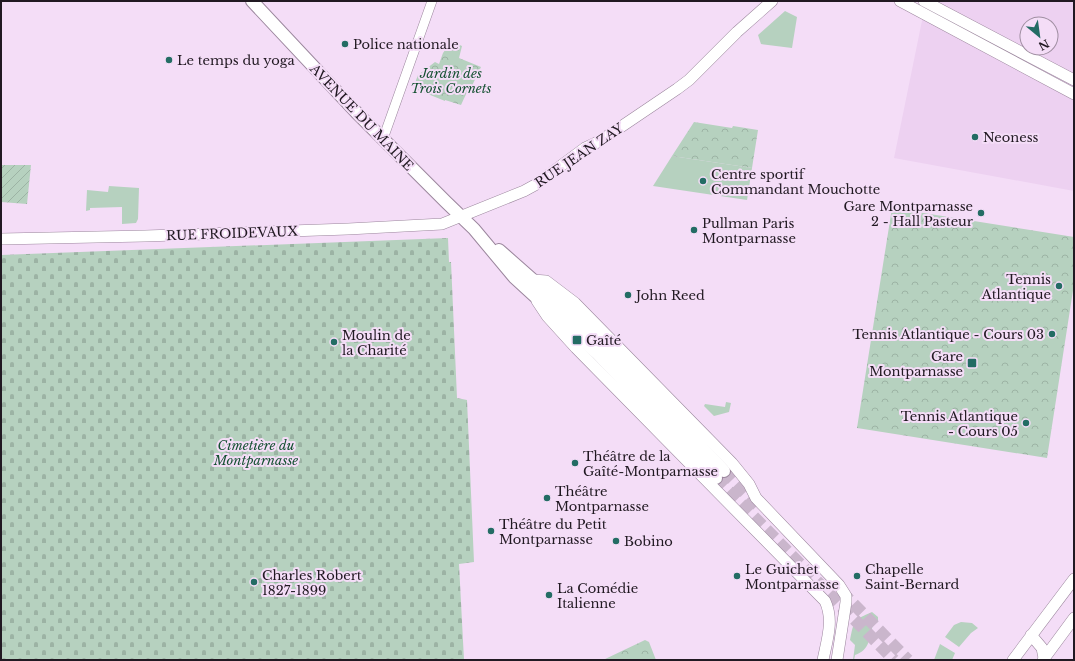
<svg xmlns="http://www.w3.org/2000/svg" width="1075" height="661" font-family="'Libre Baskerville',serif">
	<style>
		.built { fill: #edd1f1; fill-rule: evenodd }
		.grass { fill: #b6d1bf }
		.forest { fill: url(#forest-crowns) }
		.cemetery { fill: url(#cemetery-stones) }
		.garden { fill: url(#garden-furrows) }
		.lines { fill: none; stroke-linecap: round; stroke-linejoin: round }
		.primary-tunnel { stroke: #cab6cc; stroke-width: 12; stroke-dasharray: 12 6; stroke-linecap: butt }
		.tertiary-casing { stroke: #9b869d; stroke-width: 10 }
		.secondary-casing { stroke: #9b869d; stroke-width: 12 }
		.primary-casing { stroke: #9b869d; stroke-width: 14 }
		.tertiary { stroke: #fff; stroke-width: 9 }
		.secondary { stroke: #fff; stroke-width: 11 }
		.primary { stroke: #fff; stroke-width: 12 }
		.poi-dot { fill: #236c64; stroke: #f4ddf7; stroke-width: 1.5 }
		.labels { text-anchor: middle; stroke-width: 4; stroke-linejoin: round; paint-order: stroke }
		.poi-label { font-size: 13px; fill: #211922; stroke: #f4ddf7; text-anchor: start }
		.park-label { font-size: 13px; font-style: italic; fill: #155132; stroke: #f4ddf7 }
		.street-label { font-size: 13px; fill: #211922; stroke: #f4ddf7 }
	</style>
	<defs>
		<pattern id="forest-crowns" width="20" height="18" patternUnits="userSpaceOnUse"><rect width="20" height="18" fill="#b6d1bf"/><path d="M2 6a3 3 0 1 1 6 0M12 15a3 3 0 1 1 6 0" fill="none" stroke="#9cb3a4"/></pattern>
		<pattern id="cemetery-stones" width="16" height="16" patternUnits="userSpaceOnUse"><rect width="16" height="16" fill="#b6d1bf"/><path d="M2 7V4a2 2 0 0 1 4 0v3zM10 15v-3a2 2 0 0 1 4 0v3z" fill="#9cb3a4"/></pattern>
		<pattern id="garden-furrows" width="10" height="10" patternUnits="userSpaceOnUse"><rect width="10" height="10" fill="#b6d1bf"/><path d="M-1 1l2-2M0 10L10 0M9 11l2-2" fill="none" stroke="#9cb3a4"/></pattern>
	</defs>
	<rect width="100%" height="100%" fill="#f4ddf7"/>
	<path class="built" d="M926 1H1074V191L894 158ZM1027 24H1051V48H1027Z"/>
	<path class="grass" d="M785 11 797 17 792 48 761 44 758 35Z
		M672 156 752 168 747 200 653 186Z
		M109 186 139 188 138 219 136 223 122 224V207L90 208V210L86 211 87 190 108 192Z
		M726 402 731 403 729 412 714 416 704 406 705 404 725 407Z
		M872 612 878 617V622L873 624C870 637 870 650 855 655L854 660H853L855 645 850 640C854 621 853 620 872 612Z
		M961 622 972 623 978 628 971 633 959 647 945 637 954 625Z
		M940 644 955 653 952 660H934Z"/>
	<path class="forest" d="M451 41 462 46 459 58 481 67 469 92H467L461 105 445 100V101L413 88 418 75 435 62 439 64 443 53 448 46 450 45Z
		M694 122 732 128 733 126 758 130 752 168 672 156Z
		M892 208 1074 237V284L1047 458 857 428Z
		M645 640 649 642 656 660H603Z"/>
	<path class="cemetery" d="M448 238 449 262H451L457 398 467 400 474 562 459 564 464 660H1V255Z"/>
	<path class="garden" d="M1 165H31L27 204 1 202Z"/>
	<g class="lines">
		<path class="primary-tunnel" d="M724 471 761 509
			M716 478 894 660
			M841 591 908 660"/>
		<defs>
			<path id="tertiary" d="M383 139 432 1"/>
			<path id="secondary" d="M900 1 1074 94
				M924 1 1074 80
				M1 239 145 236 348 229 442 224 524 191 535 185 585 148 600 141 677 89 689 80 737 32 772 1
				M533 280 546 281 575 303 732 463 749 484 756 498 839 585 846 596V602L837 660
				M537 301 547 316 576 348 825 601C834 620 827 640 823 660
				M1031 635 1042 648 1044 658
				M1013 660 1074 579
				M1043 660 1074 618"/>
			<path id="primary" d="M252 1 356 112 446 202 474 229 514 277 598 354 716 478
				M499 250 593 333 724 471"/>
		</defs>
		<use href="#tertiary" class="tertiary-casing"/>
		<use href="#secondary" class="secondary-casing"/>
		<use href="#primary" class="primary-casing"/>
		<use href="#tertiary" class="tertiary"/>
		<use href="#secondary" class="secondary"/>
		<use href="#primary" class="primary"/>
	</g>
	<g class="poi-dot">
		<circle cx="345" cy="44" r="4"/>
		<circle cx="169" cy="60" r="4"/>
		<circle cx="975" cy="137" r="4"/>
		<circle cx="703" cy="181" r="4"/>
		<circle cx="981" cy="213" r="4"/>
		<circle cx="694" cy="230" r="4"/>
		<circle cx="1059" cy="286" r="4"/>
		<circle cx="628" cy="295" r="4"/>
		<circle cx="1052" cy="334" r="4"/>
		<rect x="572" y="335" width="10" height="10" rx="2"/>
		<circle cx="334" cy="342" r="4"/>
		<rect x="967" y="358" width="10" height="10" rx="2"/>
		<circle cx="1026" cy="423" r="4"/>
		<circle cx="575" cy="463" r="4"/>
		<circle cx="547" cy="498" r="4"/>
		<circle cx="491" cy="531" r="4"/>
		<circle cx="616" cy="541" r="4"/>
		<circle cx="737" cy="576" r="4"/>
		<circle cx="857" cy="576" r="4"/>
		<circle cx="254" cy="582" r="4"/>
		<circle cx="549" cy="595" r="4"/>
	</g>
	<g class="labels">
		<g class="poi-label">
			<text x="353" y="49">Police nationale</text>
			<text x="177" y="65">Le temps du yoga</text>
			<text x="983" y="142">Neoness</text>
			<text x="711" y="179">Centre sportif<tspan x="711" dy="15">Commandant Mouchotte</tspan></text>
			<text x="973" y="211" text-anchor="end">Gare Montparnasse<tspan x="973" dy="15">2 - Hall Pasteur</tspan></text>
			<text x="702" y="228">Pullman Paris<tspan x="702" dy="15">Montparnasse</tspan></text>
			<text x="1051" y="284" text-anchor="end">Tennis<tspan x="1051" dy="15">Atlantique</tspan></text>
			<text x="636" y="300">John Reed</text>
			<text x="1044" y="339" text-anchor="end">Tennis Atlantique - Cours 03</text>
			<text x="342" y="340">Moulin de<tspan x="342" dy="15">la Charité</tspan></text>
			<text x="586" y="345">Gaîté</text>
			<text x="963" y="361" text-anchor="end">Gare<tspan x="963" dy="15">Montparnasse</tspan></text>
			<text x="1018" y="421" text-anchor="end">Tennis Atlantique<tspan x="1018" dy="15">- Cours 05</tspan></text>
			<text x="583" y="461">Théâtre de la<tspan x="583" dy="15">Gaîté-Montparnasse</tspan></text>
			<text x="555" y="496">Théâtre<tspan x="555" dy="15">Montparnasse</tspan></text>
			<text x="499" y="529">Théâtre du Petit<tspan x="499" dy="15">Montparnasse</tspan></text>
			<text x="624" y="546">Bobino</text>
			<text x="745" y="574">Le Guichet<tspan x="745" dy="15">Montparnasse</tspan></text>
			<text x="865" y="574">Chapelle<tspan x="865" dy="15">Saint-Bernard</tspan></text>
			<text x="262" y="580">Charles Robert<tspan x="262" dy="15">1827-1899</tspan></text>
			<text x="557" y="593">La Comédie<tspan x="557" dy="15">Italienne</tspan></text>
		</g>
		<g class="park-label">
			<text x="451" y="78">Jardin des<tspan x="451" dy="15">Trois Cornets</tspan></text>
			<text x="256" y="450">Cimetière du<tspan x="256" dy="15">Montparnasse</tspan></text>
		</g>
		<g class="street-label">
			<text transform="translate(362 117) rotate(46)" y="5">AVENUE DU MAINE</text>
			<text transform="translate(579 155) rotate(-34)" y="5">RUE JEAN ZAY</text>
			<text transform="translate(232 233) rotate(-2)" y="5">RUE FROIDEVAUX</text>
		</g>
	</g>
	<rect width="1075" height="661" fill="none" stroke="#211922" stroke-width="4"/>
	<g transform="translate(1039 36) rotate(151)"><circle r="19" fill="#f4ddf7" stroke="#a08fa2"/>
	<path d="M0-3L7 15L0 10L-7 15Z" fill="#236c64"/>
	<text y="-6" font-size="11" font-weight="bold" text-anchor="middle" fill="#211922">N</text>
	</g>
</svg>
